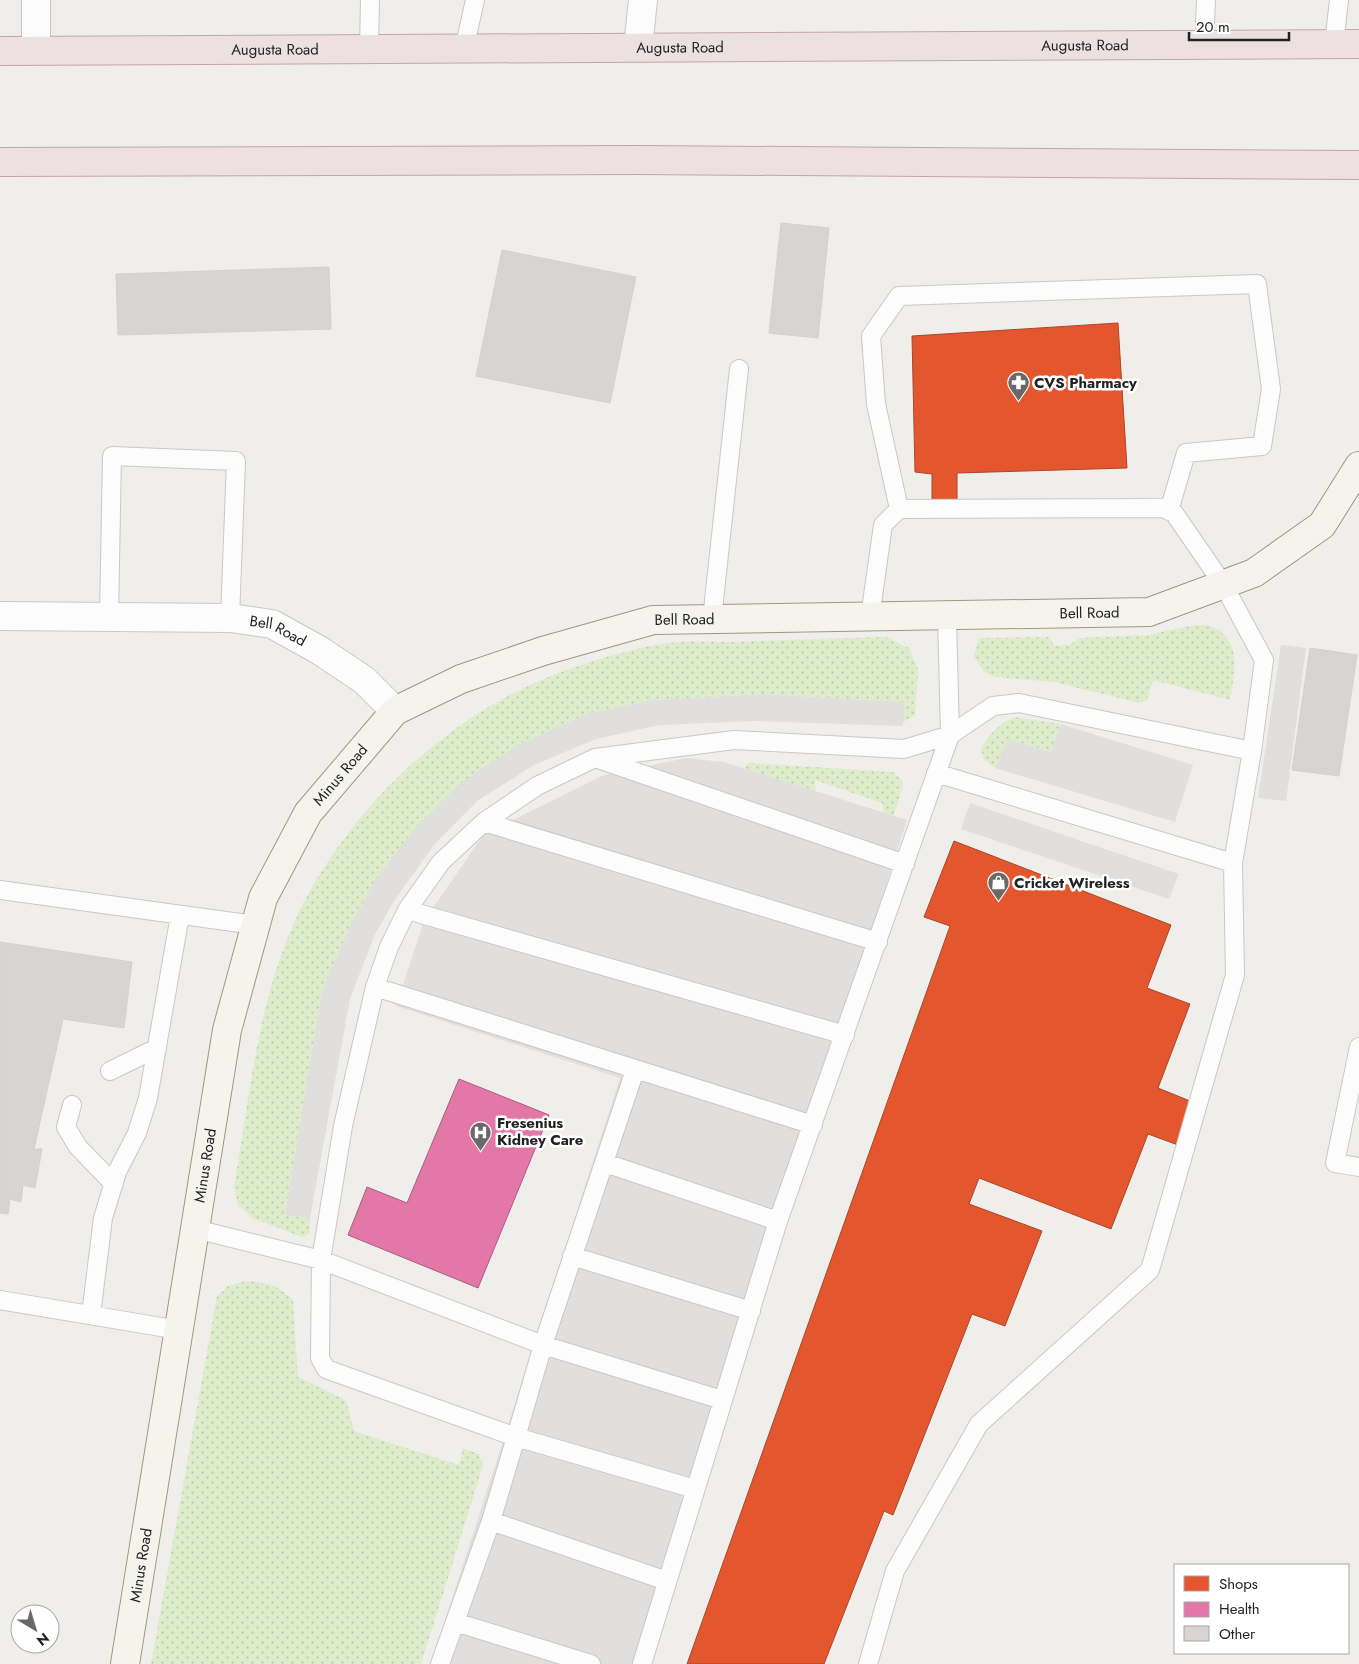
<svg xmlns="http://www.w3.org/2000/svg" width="1359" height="1664" font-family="Jost,sans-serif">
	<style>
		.grass { fill: url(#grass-dots) }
		.parking { fill: #e0dfde }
		.shops { fill: #e4572e; stroke: #aa472a }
		.health { fill: #e377a8; stroke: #a95e80 }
		.building { fill: #d7d4d2; stroke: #d3d0cc }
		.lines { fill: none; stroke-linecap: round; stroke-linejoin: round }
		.lane-casing { stroke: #c9c8c7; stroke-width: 20 }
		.street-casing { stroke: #c9c8c7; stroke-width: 30 }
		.secondary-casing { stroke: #999a82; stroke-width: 30 }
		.highway-casing { stroke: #c5a2ac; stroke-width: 30 }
		.lane { stroke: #fdfcfc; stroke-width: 18 }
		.street { stroke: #fdfcfc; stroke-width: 28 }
		.secondary { stroke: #f4f4ed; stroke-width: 28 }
		.highway { stroke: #ece0e2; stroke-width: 28 }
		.labels { text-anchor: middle; stroke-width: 5; stroke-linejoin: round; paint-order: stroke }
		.street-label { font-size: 15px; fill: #222; stroke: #fff }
		.poi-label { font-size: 15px; font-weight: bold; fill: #222; stroke: #fff; text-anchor: start }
	</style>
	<defs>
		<pattern id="grass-dots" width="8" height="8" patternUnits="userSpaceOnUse" patternTransform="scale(1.25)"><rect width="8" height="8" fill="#ddeccb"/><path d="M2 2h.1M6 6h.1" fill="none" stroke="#bdcaae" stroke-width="1.8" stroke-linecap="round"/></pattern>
	</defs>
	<rect width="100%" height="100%" fill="#f0eeeb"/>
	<path class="grass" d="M1194 625C1199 625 1208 625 1213 627 1243 641 1234 674 1230 700L1153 680 1147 700 1139 703 1054 682 995 677 983 671 974 656 979 638 1048 637 1055 646 1069 645 1080 638 1148 635Z
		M886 637 909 648 918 669 915 716 903 722V702L762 694 652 700 587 714 522 743 374 882 351 924 322 990 285 1215 310 1218V1233L302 1237 252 1218 238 1205 234 1187C249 1100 257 1007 293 925 336 829 419 742 512 694 556 671 612 653 660 644 684 640 710 642 734 642 784 640 835 638 886 637Z
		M1014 717 1061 724 1051 752 1009 739 995 768 984 760 981 749C989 734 999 724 1014 717Z
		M749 763 893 772 901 779 903 787 888 831 882 803 815 780 816 802 745 775V767Z
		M246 1281C269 1283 276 1284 293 1300L298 1377 346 1400 354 1431 459 1465 463 1448 479 1454 483 1466 421 1664H151L217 1296 228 1286Z"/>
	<path class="parking" d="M1281 645 1306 648 1286 801 1258 798Z
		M762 694 904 702 903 726 754 721 659 725 596 739 534 765 477 801 434 845 396 898 375 934 350 999 310 1218 285 1215 322 990 351 924 374 882 414 829 462 782 522 743 587 714 652 700Z
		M1061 724 1193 765 1175 822 995 768 1009 739 1051 752Z
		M686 758 724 762 907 820 635 1664H431L620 1078 396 1006 424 921 484 834 604 775Z
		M970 803 1179 874 1169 899 961 829Z"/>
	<path class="shops" d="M1118 323 1127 468 957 473V502L932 501V474L915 472 912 336Z
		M954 841 1171 925 1147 988 1190 1004 1158 1088 1195 1103 1178 1145 1148 1134 1111 1229 979 1178 969 1204 1042 1231 1005 1326 972 1314 893 1515 884 1511 824 1664H687L950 926 924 917Z"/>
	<path class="health" d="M459 1079 549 1115 478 1288 348 1235 367 1187 407 1203Z"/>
	<path class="building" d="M781 223 829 228 818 338 769 333Z
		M502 250 636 277 610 403 476 376Z
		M329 267 331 329 118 335 116 274Z
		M1310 648 1357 655 1339 776 1292 770Z
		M0 942 132 962 124 1028 63 1019 34 1149H42L35 1188 23 1185 21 1202 10 1199 8 1214 0 1213Z"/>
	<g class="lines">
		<defs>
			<path id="lane" d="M1204 44 1206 0
				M1334 44 1339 0
				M369 48 370 0
				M464 49 475 0
				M899 509 876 404 871 336 899 296 1257 284 1271 389 1262 446 1186 453 1169 511
				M109 617 112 456 236 461 230 618
				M712 619 739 369
				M598 759 905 864
				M936 773 1233 863
				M484 822 878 942
				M0 890 255 925
				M407 910 845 1035
				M375 987 813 1125
				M1359 1047 1335 1163 1359 1167
				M635 1070 543 1345 516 1437 695 1489
				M110 1071 157 1048
				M72 1105 66 1127 78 1147 114 1184
				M605 1163 778 1221
				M195 1229 321 1260 543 1345 722 1400
				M572 1256 751 1311
				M0 1300 179 1330
				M91 1315 103 1218 117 1172 137 1133 148 1098 180 915
				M491 1521 667 1581
				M455 1622 591 1664
				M440 1664 491 1521 516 1437 326 1369 320 1358 321 1260 343 1126 375 987 389 947 407 910 441 862 484 822 537 786 595 758 734 740 904 749 950 735 947 616
				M642 1664 778 1221 950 735 993 706 1019 703 1252 751
				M868 1664 895 1571 979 1424 1150 1270 1235 975 1233 863 1252 751 1264 660 1223 584 1174 513 1163 508 899 509 883 525 870 617"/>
			<g id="street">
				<path d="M36 0V50"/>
				<path d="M638 47 643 0"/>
				<path id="s1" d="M0 616 230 618 272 624 319 650 364 680 395 711"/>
			</g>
			<g id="secondary">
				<path id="s2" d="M125 1664 227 1030 263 898 308 813 395 711 461 679 543 651 653 620 1149 612 1254 573 1322 525 1359 466"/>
			</g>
			<g id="highway">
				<path id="s3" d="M0 51 1359 44"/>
				<path d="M0 162 636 160 1359 165"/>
			</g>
		</defs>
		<use href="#lane" class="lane-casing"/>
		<use href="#street" class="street-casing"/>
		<use href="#secondary" class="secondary-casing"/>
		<use href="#highway" class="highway-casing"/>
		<use href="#lane" class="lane"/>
		<use href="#street" class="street"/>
		<use href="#secondary" class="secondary"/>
		<use href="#highway" class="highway"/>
	</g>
	<defs>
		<symbol id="pharmacy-pin" viewBox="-11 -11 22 30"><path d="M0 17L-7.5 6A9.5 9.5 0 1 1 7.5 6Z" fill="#6a6968" stroke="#fff"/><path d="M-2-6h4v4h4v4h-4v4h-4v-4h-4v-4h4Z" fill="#fff"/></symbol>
		<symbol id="shop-pin" viewBox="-11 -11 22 30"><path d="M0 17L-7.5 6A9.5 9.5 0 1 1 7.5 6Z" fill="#6a6968" stroke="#fff"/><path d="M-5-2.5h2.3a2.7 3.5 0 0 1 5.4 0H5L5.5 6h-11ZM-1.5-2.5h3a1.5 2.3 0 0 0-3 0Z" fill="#fff"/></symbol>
		<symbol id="hospital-pin" viewBox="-11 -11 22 30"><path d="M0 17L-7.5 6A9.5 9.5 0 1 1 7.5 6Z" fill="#6a6968" stroke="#fff"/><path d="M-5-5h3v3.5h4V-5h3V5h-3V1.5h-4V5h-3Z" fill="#fff"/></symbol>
	</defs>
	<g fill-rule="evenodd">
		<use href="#pharmacy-pin" x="1006" y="370" width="25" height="34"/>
		<use href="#shop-pin" x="986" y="870" width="25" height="34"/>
		<use href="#hospital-pin" x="468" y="1120" width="25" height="34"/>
	</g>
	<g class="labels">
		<g class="street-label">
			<text dy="5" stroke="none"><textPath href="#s3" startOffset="1085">Augusta Road</textPath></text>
			<text dy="5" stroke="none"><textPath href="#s3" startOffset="680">Augusta Road</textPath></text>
			<text dy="5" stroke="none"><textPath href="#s3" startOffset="275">Augusta Road</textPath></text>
			<text dy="5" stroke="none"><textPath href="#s2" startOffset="1720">Bell Road</textPath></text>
			<text dy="5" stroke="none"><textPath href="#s2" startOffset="1315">Bell Road</textPath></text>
			<text dy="5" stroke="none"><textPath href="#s1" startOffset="280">Bell Road</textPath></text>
			<text dy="5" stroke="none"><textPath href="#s2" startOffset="925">Minus Road</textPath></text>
			<text dy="5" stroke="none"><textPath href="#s2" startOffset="505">Minus Road</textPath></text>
			<text dy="5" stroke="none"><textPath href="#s2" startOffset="100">Minus Road</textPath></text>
		</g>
		<g class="poi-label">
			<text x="1034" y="388">CVS Pharmacy</text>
			<text x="1014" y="888">Cricket Wireless</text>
			<text x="497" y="1128">Fresenius<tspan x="497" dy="17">Kidney Care</tspan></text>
		</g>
	</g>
	<rect x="1174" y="1564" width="175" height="90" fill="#ffffff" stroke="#a7a7a7"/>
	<rect x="1184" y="1576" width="25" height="15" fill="#e4572e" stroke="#a7a7a7"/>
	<text x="1219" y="1589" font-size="15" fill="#222222">Shops</text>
	<rect x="1184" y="1602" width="25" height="15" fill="#e377a8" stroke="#a7a7a7"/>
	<text x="1219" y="1614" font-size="15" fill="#222222">Health</text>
	<rect x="1184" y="1626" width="25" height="15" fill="#d7d4d2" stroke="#a7a7a7"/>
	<text x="1219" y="1639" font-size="15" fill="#222222">Other</text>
	<g transform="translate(35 1629) rotate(142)"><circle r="24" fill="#ffffff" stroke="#a7a7a7"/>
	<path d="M0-4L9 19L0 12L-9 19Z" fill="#6a6968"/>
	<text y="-8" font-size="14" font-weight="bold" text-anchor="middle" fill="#222222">N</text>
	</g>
	<path d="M1189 32v8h100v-8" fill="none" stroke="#222222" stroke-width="2.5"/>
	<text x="1196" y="32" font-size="15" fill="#222222" stroke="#ffffff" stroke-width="4" paint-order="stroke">20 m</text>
</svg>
